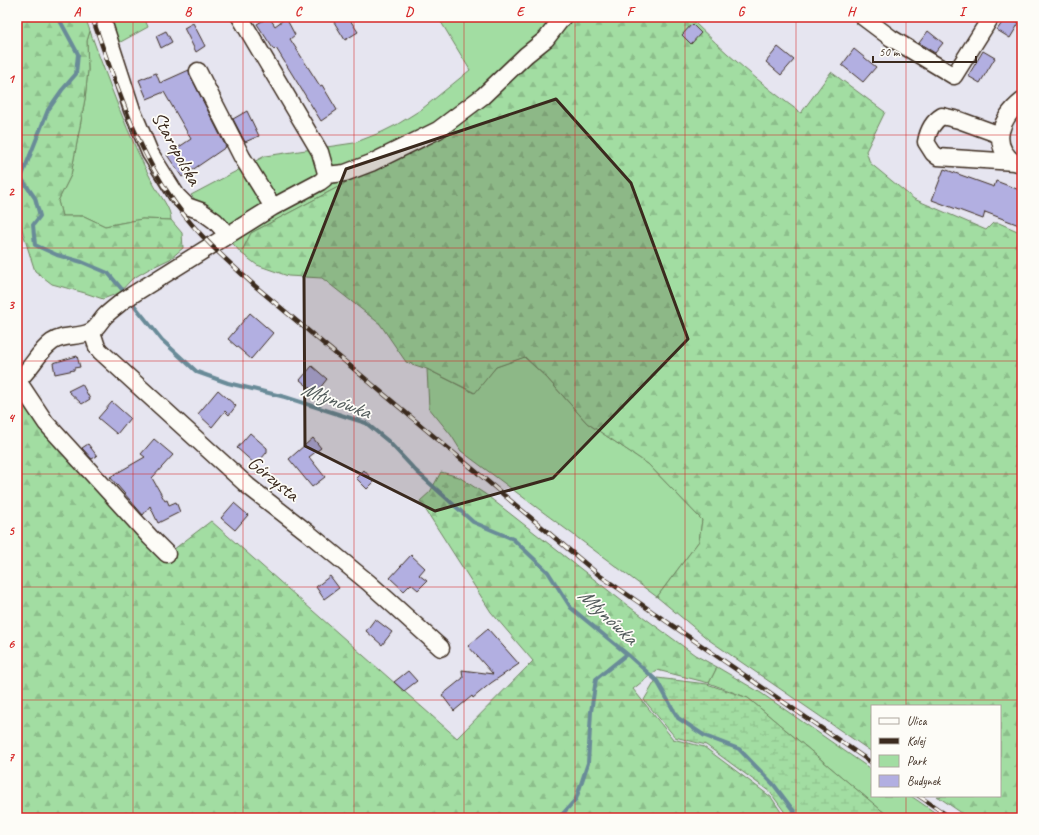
<svg xmlns="http://www.w3.org/2000/svg" width="1039" height="835" font-family="Caveat,sans-serif">
	<style>
		.green { fill: #a2dda2; stroke: #6e8460 }
		.forest { fill: url(#forest-firs); stroke: #6e8460 }
		.wetland { fill: url(#wetland-marsh); stroke: #6e8460 }
		.lines { fill: none; stroke-linecap: round; stroke-linejoin: round }
		.stream { stroke: #698b98; stroke-width: 4 }
		.building { fill: #b2afe1; stroke: #3b2a1e }
		.minor-casing { stroke: #3b2a1e; stroke-width: 19 }
		.minor { stroke: #fdfcf7; stroke-width: 16 }
		.rail-casing { stroke: #3b2a1e; stroke-width: 4.5 }
		.rail { stroke: #fdfcf7; stroke-width: 3; stroke-dasharray: 9; stroke-linecap: butt }
		.marked { fill: #3b2a1e; fill-opacity: 0.2; stroke: #3b2a1e; stroke-width: 3; stroke-linejoin: round }
		.grid { fill: none; stroke: #d62828; stroke-width: 1; stroke-opacity: 0.55 }
		.labels { text-anchor: middle; stroke-width: 3.5; stroke-linejoin: round; paint-order: stroke }
		.street-label { font-size: 20px; fill: #3b2a1e; stroke: #fdfcf7 }
		.water-label { font-size: 21px; font-style: italic; fill: #525b5b; stroke: #fdfcf7 }
		.neatline { fill: none; stroke: #d62828; stroke-width: 1.5 }
		.grid-label { font-size: 13px; text-anchor: middle; font-weight: bold; fill: #d62828 }
	</style>
	<defs>
		<pattern id="forest-firs" width="22" height="20" patternUnits="userSpaceOnUse"><rect width="22" height="20" fill="#a2dda2"/><path d="M5 1l3.5 6h-7zM16 11l3.5 6h-7z" fill="#8cbe8b"/></pattern>
		<pattern id="wetland-marsh" width="20" height="14" patternUnits="userSpaceOnUse"><rect width="20" height="14" fill="#a2dda2"/><path d="M1 5h8M5 5V1M11 12h8M15 12V8" fill="none" stroke="#8cbe8b"/></pattern>
	</defs>
	<rect width="100%" height="100%" fill="#e6e5f0"/>
	<filter id="ink" filterUnits="userSpaceOnUse"><feTurbulence type="fractalNoise" baseFrequency=".025" numOctaves="2"/><feDisplacementMap in="SourceGraphic" scale="8" xChannelSelector="R" yChannelSelector="G"/><feConvolveMatrix kernelMatrix="1 2 1 2 8 2 1 2 1" color-interpolation-filters="sRGB"/></filter>
	<g filter="url(#ink)">
		<path class="green" d="M104 17H144L148 27 115 45Z
			M438 17H567L484 96 350 179 342 185 251 233 241 253 191 195 265 156 354 143 382 132 398 124 422 109 470 70Z
			M90 31C109 83 128 136 154 185 160 196 171 208 171 220L142 219 105 226 84 216H62L58 201 71 175 85 99 88 70 87 41Z
			M524 357 547 378 587 423 648 464 702 520 699 541 657 597 461 451 451 435 429 408 427 369 474 393 496 367Z
			M717 667 761 693 872 770V796H911L943 818H892L887 815 748 698 709 683Z"/>
		<path class="forest" d="M17 17H85L90 31 87 41 88 70 85 99 71 175 58 201 62 216H84L105 226 142 219 171 220 182 233 183 248 170 259 149 269 132 279 119 293 103 299 85 293 52 284 35 271 27 246 17 212Z
			M567 17H689C724 52 761 84 801 113L831 72 885 112 866 151 870 163 914 199 986 230 993 223H999L1022 233V818H969L937 796H1000V706H872V752L709 640 657 597 699 541 702 520 648 464 587 423 547 378 525 357 496 367 475 393 427 369 406 362 380 324 322 278 288 276 257 265 241 253 251 233 342 185 350 179 439 130Z
			M17 392 165 556 211 521 457 738 533 661 491 612 420 501 430 492 441 472 459 477 485 494 627 605 695 655 717 667 709 683 657 670 633 689 673 739 704 747 771 797 785 818H17Z"/>
		<path class="wetland" d="M657 678 707 684 748 698 887 815 892 818H789L770 792 706 745 675 737 644 700Z"/>
		<g class="lines">
			<path class="stream" d="M58 17 78 54 76 74 62 90 48 110 21 178 35 198 40 216 33 225 35 245 57 255 82 262 108 273 126 294
				M130 300 162 340 197 372 228 383 285 397 366 423 388 441 416 471 473 522 513 539 548 572 571 608 627 654 657 681 678 718 705 736 739 749 774 785 799 818
				M559 818 576 799 588 763 591 712 596 679 627 654"/>
		</g>
		<path class="building" d="M269 17 275 26 286 18 295 35 290 39 320 86 322 85 337 110 321 121 276 48 274 50 257 24Z
			M341 17H348L358 32 345 40 334 22Z
			M1006 17H1010L1019 23 1010 38 997 30Z
			M193 23 205 46 196 52 184 28Z
			M692 24 701 33 691 44 682 35Z
			M166 31 172 42 161 48 156 36Z
			M928 31 943 43 935 53 919 43Z
			M778 47 794 60 781 75 766 62Z
			M854 49 876 67 863 82 842 65Z
			M983 51 995 58 980 83 968 76Z
			M189 70 190 75 226 147 182 177 167 155 191 139 164 92 147 99 139 80 156 73 160 83Z
			M247 111 259 136 245 142 233 119Z
			M944 169 994 187 996 181 1022 191V217L1019 225 985 212 983 219 932 200Z
			M250 313 273 333 251 359 228 339Z
			M77 356 80 367 74 368V370L55 374 53 363Z
			M312 366 327 379 316 393 300 380Z
			M82 384 90 399 82 404 68 391Z
			M218 390 236 406 229 415 225 411 212 427 198 414Z
			M112 402 130 418 117 434 98 418Z
			M250 433 267 448V452L256 465 237 448Z
			M313 438 321 448 309 457 325 477 312 487 289 459Z
			M154 439 173 455 152 478 165 501 167 500 169 505 176 502 180 512 158 523 150 506 143 515 110 477 145 457 141 454Z
			M88 444 97 456 92 459 82 448Z
			M364 470 374 482 367 489 356 478Z
			M234 503 248 515 235 530 221 518Z
			M411 555 425 568 419 575 427 581 418 590 411 584 404 591 390 578Z
			M330 576 339 588 324 599 316 587Z
			M375 619 392 632 382 645 366 631Z
			M488 629 519 664 491 683 473 698 472 696 454 711 442 695 463 678 462 670 493 674 468 646Z
			M408 671 417 681 404 691 394 682Z"/>
		<g class="lines">
			<defs>
				<path id="minor" d="M863 17 891 38 954 76 991 17
					M105 27 132 110 150 153 177 196 187 206 201 211 215 221 228 235
					M198 71 242 157 273 207
					M1000 135 959 120 942 116C932 122 928 131 926 142L933 153 938 157 1014 162 1022 164
					M1014 162C989 144 1002 117 1022 101
					M326 175 345 173 371 163 438 130 483 96 526 55 546 39 563 17
					M92 332 97 347 100 351 248 486 307 532 369 583 441 648
					M17 381C31 370 37 353 52 342 63 334 78 338 90 332 97 329 100 321 105 316 110 311 117 306 124 300L273 207 320 182 324 179 326 173 320 152 240 17
					M18 381 46 423 150 537 167 554"/>
			</defs>
			<use href="#minor" class="minor-casing"/>
			<use href="#minor" class="minor"/>
			<defs>
				<path id="rail" d="M92 17C115 81 135 147 175 203 197 234 226 260 255 286L599 575 872 763
					M919 796 951 818"/>
			</defs>
			<use href="#rail" class="rail-casing"/>
			<use href="#rail" class="rail"/>
		</g>
	</g>
	<path class="marked" d="M556 99 631 183 688 339 553 478 435 511 305 446 304 277 346 169Z"/>
	<path class="grid" d="M133 17V818M243 17V818M354 17V818M464 17V818M575 17V818M685 17V818M796 17V818M906 17V706M17 135H1022M17 248H1022M17 361H1022M17 474H1022M17 587H1022M17 700H1022M906 796V818"/>
	<g class="labels">
		<g class="street-label">
			<text transform="translate(177 148) rotate(61)" y="7">Staropolska</text>
			<text transform="translate(274 478) rotate(39)" y="7">Górzysta</text>
		</g>
		<g class="water-label">
			<text transform="translate(336 400) rotate(20)" y="7">Młynówka</text>
			<text transform="translate(608 616) rotate(43)" y="7">Młynówka</text>
		</g>
	</g>
	<rect width="1039" height="835" fill="none" stroke="#fdfcf7" stroke-width="44"/>
	<rect x="871" y="705" width="130" height="92" fill="#fdfcf7" stroke="#afa8a0"/>
	<rect x="879" y="718" width="20" height="6" fill="#fdfcf7" stroke="#afa8a0"/>
	<text x="907" y="725" font-size="12" fill="#3b2a1e">Ulica</text>
	<rect x="879" y="738" width="20" height="6" fill="#3b2a1e" stroke="#afa8a0"/>
	<text x="907" y="745" font-size="12" fill="#3b2a1e">Kolej</text>
	<rect x="879" y="755" width="20" height="12" fill="#a2dda2" stroke="#afa8a0"/>
	<text x="907" y="765" font-size="12" fill="#3b2a1e">Park</text>
	<rect x="879" y="775" width="20" height="12" fill="#b2afe1" stroke="#afa8a0"/>
	<text x="907" y="785" font-size="12" fill="#3b2a1e">Budynek</text>
	<path d="M873 56v6h103v-6" fill="none" stroke="#3b2a1e" stroke-width="2"/>
	<text x="879" y="56" font-size="12" fill="#3b2a1e" stroke="#fdfcf7" stroke-width="3" paint-order="stroke">50 m</text>
	<rect x="22" y="22" width="995" height="791" class="neatline"/>
	<g class="grid-label">
		<text x="77" y="16">A</text>
		<text x="188" y="16">B</text>
		<text x="298" y="16">C</text>
		<text x="409" y="16">D</text>
		<text x="520" y="16">E</text>
		<text x="630" y="16">F</text>
		<text x="741" y="16">G</text>
		<text x="851" y="16">H</text>
		<text x="962" y="16">I</text>
		<text x="11" y="83">1</text>
		<text x="11" y="196">2</text>
		<text x="11" y="309">3</text>
		<text x="11" y="422">4</text>
		<text x="11" y="535">5</text>
		<text x="11" y="648">6</text>
		<text x="11" y="761">7</text>
	</g>
</svg>
